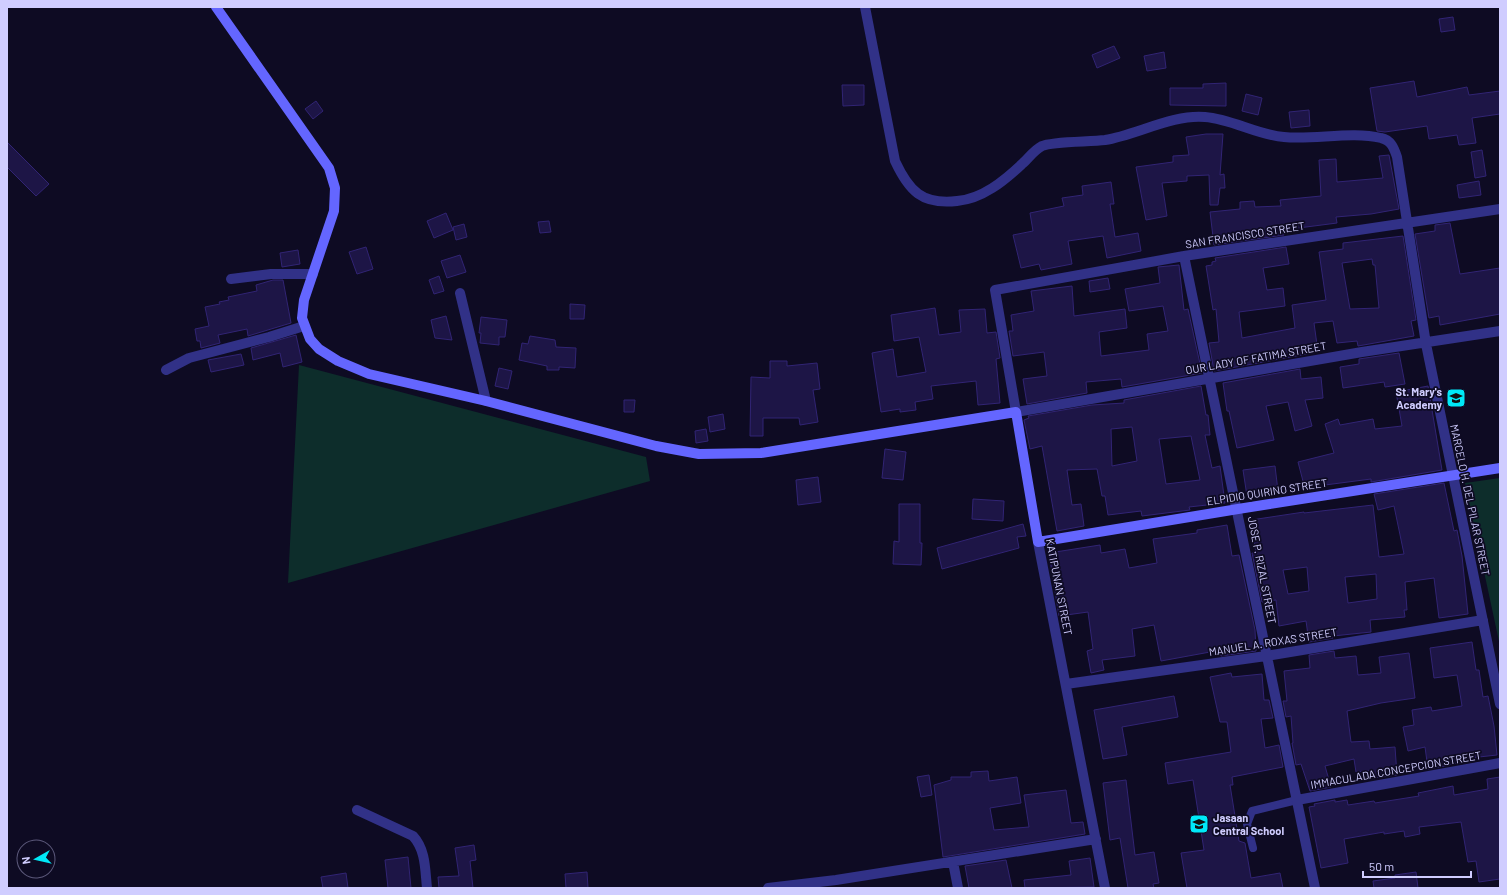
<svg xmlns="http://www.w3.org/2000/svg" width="1507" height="895" font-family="Barlow,sans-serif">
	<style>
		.green { fill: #0d2d2b }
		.building { fill: #1d1546; stroke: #312474; fill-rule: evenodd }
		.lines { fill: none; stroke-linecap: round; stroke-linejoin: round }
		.lane { stroke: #313187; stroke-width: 8 }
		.street { stroke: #313187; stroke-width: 10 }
		.secondary { stroke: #6466ff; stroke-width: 10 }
		.labels { text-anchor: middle; stroke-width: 3.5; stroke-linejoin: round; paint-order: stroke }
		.street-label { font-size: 11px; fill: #d0cdff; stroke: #0e0b23 }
		.poi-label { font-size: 11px; font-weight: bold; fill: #d0cdff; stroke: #0e0b23; text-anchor: end }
	</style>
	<rect width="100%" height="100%" fill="#0e0b23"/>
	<path class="green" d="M299 365 646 457 650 481 288 583Z
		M1500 478V646L1465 483Z"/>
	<path class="building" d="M1453 17 1455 30 1441 32 1439 19Z
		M1114 46 1120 58 1097 68 1092 55Z
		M1164 52 1166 68 1147 71 1144 56Z
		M1414 81 1417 97 1467 87 1469 95 1500 91V114L1472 118 1476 143 1459 145 1457 135 1429 139 1427 126 1385 132 1377 131 1370 88Z
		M1226 83V106L1170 105V88H1203V84Z
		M842 85H864V105L843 106Z
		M1246 94 1262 98 1258 115 1242 111Z
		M316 101 323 111 313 119 305 109Z
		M1309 110 1310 126 1291 128 1289 112Z
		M1206 134H1223L1220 175 1224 174 1225 188H1220L1218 205H1210L1209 175 1187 176V181L1162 183 1167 216 1146 220 1136 167 1173 162V156L1189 155 1186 137Z
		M7 142 49 184 36 196 7 167Z
		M1482 150 1486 176 1475 178 1471 152Z
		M1389 155 1399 209 1371 214 1336 217 1337 223 1283 230 1284 235 1214 245 1210 212 1240 209V202L1254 201 1255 207 1281 206 1280 200 1321 196 1319 160 1336 159 1337 182 1383 178 1379 156Z
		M1479 181 1481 195 1459 198 1457 185Z
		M1111 182 1114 204H1110L1115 237 1138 233 1141 251 1107 258 1103 236 1068 241 1072 264 1041 270 1039 264 1021 268 1013 235 1033 231 1030 213 1064 206 1062 198 1083 195 1082 186Z
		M446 213 453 230 434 238 427 221Z
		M549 221 551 232 540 233 538 222Z
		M1450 223 1460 274 1500 268V314L1440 325 1439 316 1429 318 1415 234 1435 231V225Z
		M464 224 467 237 456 240 453 227Z
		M1403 236 1416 320 1411 321 1414 336 1358 346 1357 341 1337 343 1333 321 1314 323 1318 352 1214 371 1209 343 1219 342 1216 309 1213 310 1206 266 1212 265V262L1216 261 1215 258 1286 247 1289 264 1263 268 1267 290 1283 288 1285 306 1239 312 1242 338 1295 328 1292 305 1326 300 1319 252 1343 249V243ZM1372 259 1373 265H1375L1379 308 1350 309 1342 263Z
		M366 247 373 269 357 274 349 252Z
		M298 250 300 264 282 267 280 253Z
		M460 255 466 272 447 278 441 261Z
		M1179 265 1184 310 1188 309 1202 373 1122 387 1121 379 1086 382 1087 393 1027 404 1023 379 1047 376 1044 352 1013 356 1009 331H1013L1011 315 1034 311 1031 291 1072 286 1074 316 1125 309 1127 328 1099 332 1101 356 1149 350 1147 334 1168 331 1163 306 1129 311 1125 289 1160 283 1158 267Z
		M439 276 444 291 434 294 429 280Z
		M1108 278 1110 289 1090 292 1089 281Z
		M273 280H283L291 323 248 336 247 329 218 335 220 343 201 348 200 341H197L195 329 209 326 205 307 220 304 219 302 229 300 228 297 257 291 256 285Z
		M570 304 585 305 584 319H570Z
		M935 308 939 335 961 332 959 310 985 309 987 333 996 332 1000 358 996 359 1000 403 978 405 976 381 931 386 933 399 915 402 916 410 900 412V409L881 412 872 353 893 349 897 377 926 372 919 337 894 341 891 315Z
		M446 316 452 340 435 338 431 320Z
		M481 317 507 320 505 337H499V345L480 343 481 333H479Z
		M296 335 302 362 283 367 280 353 253 360 251 348Z
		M530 336 555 340 556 347 576 348 575 368 559 367V370H547V366L519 360 522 343 528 344Z
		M1399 353 1405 384 1385 387 1384 382 1343 388 1340 367 1359 364V359Z
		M241 354 244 365 211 372 208 360Z
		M770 361H787V366L817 363 820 389 813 390 818 422 800 425 799 418H763V436H750L751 377 770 378Z
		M499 368 512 371 508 389 495 386Z
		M1300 369 1301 379 1321 377 1323 398 1305 400 1312 426 1295 431 1288 402 1266 406 1274 440 1237 448 1229 411H1227L1223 383Z
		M1201 386 1206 415H1208L1210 435H1205L1212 468 1220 466 1225 503 1189 507 1190 510 1142 516 1141 511 1108 515 1105 496H1102L1097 469 1067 470 1072 505 1081 504 1084 526 1057 531 1042 446 1030 449 1024 420 1029 418 1028 416 1092 405 1124 403V400ZM1132 427 1137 461 1112 466 1111 429ZM1191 436 1200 480 1166 484 1159 439Z
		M1428 386 1442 470 1371 482V479L1325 485V480L1304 485 1298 462 1334 453 1325 424 1338 419 1340 425 1373 419 1375 429 1402 426 1396 392Z
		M624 400H635L634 412H624Z
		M723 414 725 429 710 432 708 417Z
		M706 429 708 441 696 443 695 431Z
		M885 449 906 452 903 480 882 478Z
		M1275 466 1278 491 1247 496 1243 470Z
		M818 477 821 502 798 505 796 480Z
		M1444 483 1454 531 1457 530 1462 556 1468 614 1439 618 1434 578 1405 582 1407 610H1404L1405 617 1370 620 1371 632 1333 636V638L1309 642 1306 621 1279 626 1276 600 1262 602 1252 553H1256L1251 520 1304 512V513L1373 505 1379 557 1404 554 1394 506 1378 510 1374 494ZM1307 567 1309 591 1288 594 1283 570ZM1376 574 1377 599 1348 603 1345 577Z
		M973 499 1004 501 1003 521 972 519Z
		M899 504H920V543H922L921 565 893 564 894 541 899 542Z
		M1023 524 1026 536 1017 537 1019 548 942 569 937 548Z
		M1227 525 1232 556 1239 555 1255 630 1256 651 1221 656V650L1161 661 1154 625 1132 629 1135 656 1102 660 1104 670 1091 673 1087 651 1093 649 1088 612 1059 616 1049 553 1100 545 1101 553 1125 549 1129 568 1157 563 1153 539 1197 533V530Z
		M1472 642 1476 670H1479L1483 697 1488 696 1494 726 1497 755 1470 758V762L1450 764V765L1428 769 1425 747 1408 751 1403 727 1414 725 1412 710 1431 707 1432 711 1462 706 1457 675 1434 678 1430 648Z
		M1334 651 1335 658 1356 656 1358 675 1381 673 1379 657 1409 653 1415 698 1381 703 1347 711 1351 742 1369 741 1370 749 1395 747 1397 775 1373 778 1372 770 1356 772 1354 759 1325 766 1331 787 1310 791 1301 764 1296 765 1292 743H1293L1291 716 1286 717 1283 701H1287L1284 671 1310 668 1309 655Z
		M1231 673 1232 677 1262 674 1264 700H1269L1273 718 1261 719 1265 748 1279 745 1283 767 1232 777 1233 785H1230L1239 841 1245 843 1251 878 1280 873 1283 888H1187L1181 853 1204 850 1193 780 1168 784 1165 763 1231 752 1227 722H1220L1210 677Z
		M1174 696 1178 717 1122 727 1127 755 1103 759 1094 710Z
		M988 771 989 781 1017 777 1021 803 990 808 994 830 1029 827 1024 795 1066 790 1071 823 1083 822 1085 834 943 857 934 785 951 780V777H971V772Z
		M929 775 932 795 921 797 917 777Z
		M1500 777V879L1479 882 1476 861 1468 862 1461 822 1419 827 1420 834 1405 837 1404 831 1384 834V832L1344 839 1348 863 1321 868 1309 807 1315 806 1314 804 1335 800V802L1347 800 1348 805 1374 801 1375 803 1419 796 1418 793 1453 786 1454 795 1488 789 1487 779Z
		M1126 780 1135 855 1154 852 1159 883 1153 884 1154 888H1128L1120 838 1110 840 1103 783Z
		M474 845 476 860 470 861 473 888H439L438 877 459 876 455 848Z
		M408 857 411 888H388L385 860Z
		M1090 858 1094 887 1025 888 1024 880 1071 875 1069 861Z
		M1006 860 1012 888H969L965 866Z
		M587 872 588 888H566L565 874Z
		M1416 872 1418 888H1374L1373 881 1395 878V875Z
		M346 873 348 888H323L321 877Z"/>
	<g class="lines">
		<path class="lane" d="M1253 848 1247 824 1252 811 1297 800"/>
		<path class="street" d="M865 7 895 161C909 191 922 205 957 201 982 199 1004 181 1022 164 1028 159 1034 150 1042 146 1053 141 1090 142 1105 140 1136 135 1173 114 1205 117 1232 119 1257 135 1284 137 1314 140 1352 131 1381 138 1391 140 1394 148 1397 157L1426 344 1500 704
			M1500 209 1184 256 995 290 1016 412 1362 352 1500 331
			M1184 256 1315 888
			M231 279 271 274H313
			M460 293 486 401
			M166 370 189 358 269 337 304 326
			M1038 542 1105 888
			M1066 684 1266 656 1483 620
			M1297 800 1500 763
			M357 810 413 836C426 850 425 870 427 888
			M953 862 958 888
			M768 888 836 880 1096 839"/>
		<path class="secondary" d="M216 7 329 168 335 188 334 211 304 300 302 318 310 339 319 349 338 361 369 374 486 401 656 446 699 454 761 453 1016 412 1038 542 1238 509 1500 468"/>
	</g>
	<defs>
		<symbol id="school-square" viewBox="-11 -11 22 22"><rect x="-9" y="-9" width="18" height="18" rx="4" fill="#00e9f8" stroke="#0e0b23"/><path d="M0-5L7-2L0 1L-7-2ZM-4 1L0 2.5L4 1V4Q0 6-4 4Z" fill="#111"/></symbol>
	</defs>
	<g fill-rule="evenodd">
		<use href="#school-square" x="1445" y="387" width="22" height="22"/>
		<use href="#school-square" x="1188" y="813" width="22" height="22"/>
	</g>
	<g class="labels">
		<g class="street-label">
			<text transform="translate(1245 235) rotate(-9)" y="4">SAN FRANCISCO STREET</text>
			<text transform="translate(1256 358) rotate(-10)" y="4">OUR LADY OF FATIMA STREET</text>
			<text transform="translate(1267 492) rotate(-9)" y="4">ELPIDIO QUIRINO STREET</text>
			<text transform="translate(1470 500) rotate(78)" y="4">MARCELO H. DEL PILAR STREET</text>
			<text transform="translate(1262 570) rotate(79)" y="4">JOSE P. RIZAL STREET</text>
			<text transform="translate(1059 587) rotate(79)" y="4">KATIPUNAN STREET</text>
			<text transform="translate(1273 642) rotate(-9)" y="4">MANUEL A. ROXAS STREET</text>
			<text transform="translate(1396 770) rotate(-10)" y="4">IMMACULADA CONCEPCION STREET</text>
		</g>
		<g class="poi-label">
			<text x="1442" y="396">St. Mary's<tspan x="1442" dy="13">Academy</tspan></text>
			<text x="1213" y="822" text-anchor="start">Jasaan<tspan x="1213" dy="13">Central School</tspan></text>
		</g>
	</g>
	<rect width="1507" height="895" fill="none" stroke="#d0cdff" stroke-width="16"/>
	<g transform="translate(36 859) rotate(262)"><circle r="19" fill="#0e0b23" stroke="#5c597b"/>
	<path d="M0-3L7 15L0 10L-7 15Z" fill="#00e9f8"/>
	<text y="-6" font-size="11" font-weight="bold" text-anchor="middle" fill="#d0cdff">N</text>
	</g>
	<path d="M1363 871v6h108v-6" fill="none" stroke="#d0cdff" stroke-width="2"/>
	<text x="1369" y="871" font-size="12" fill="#d0cdff" stroke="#0e0b23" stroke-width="3" paint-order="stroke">50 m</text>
</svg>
